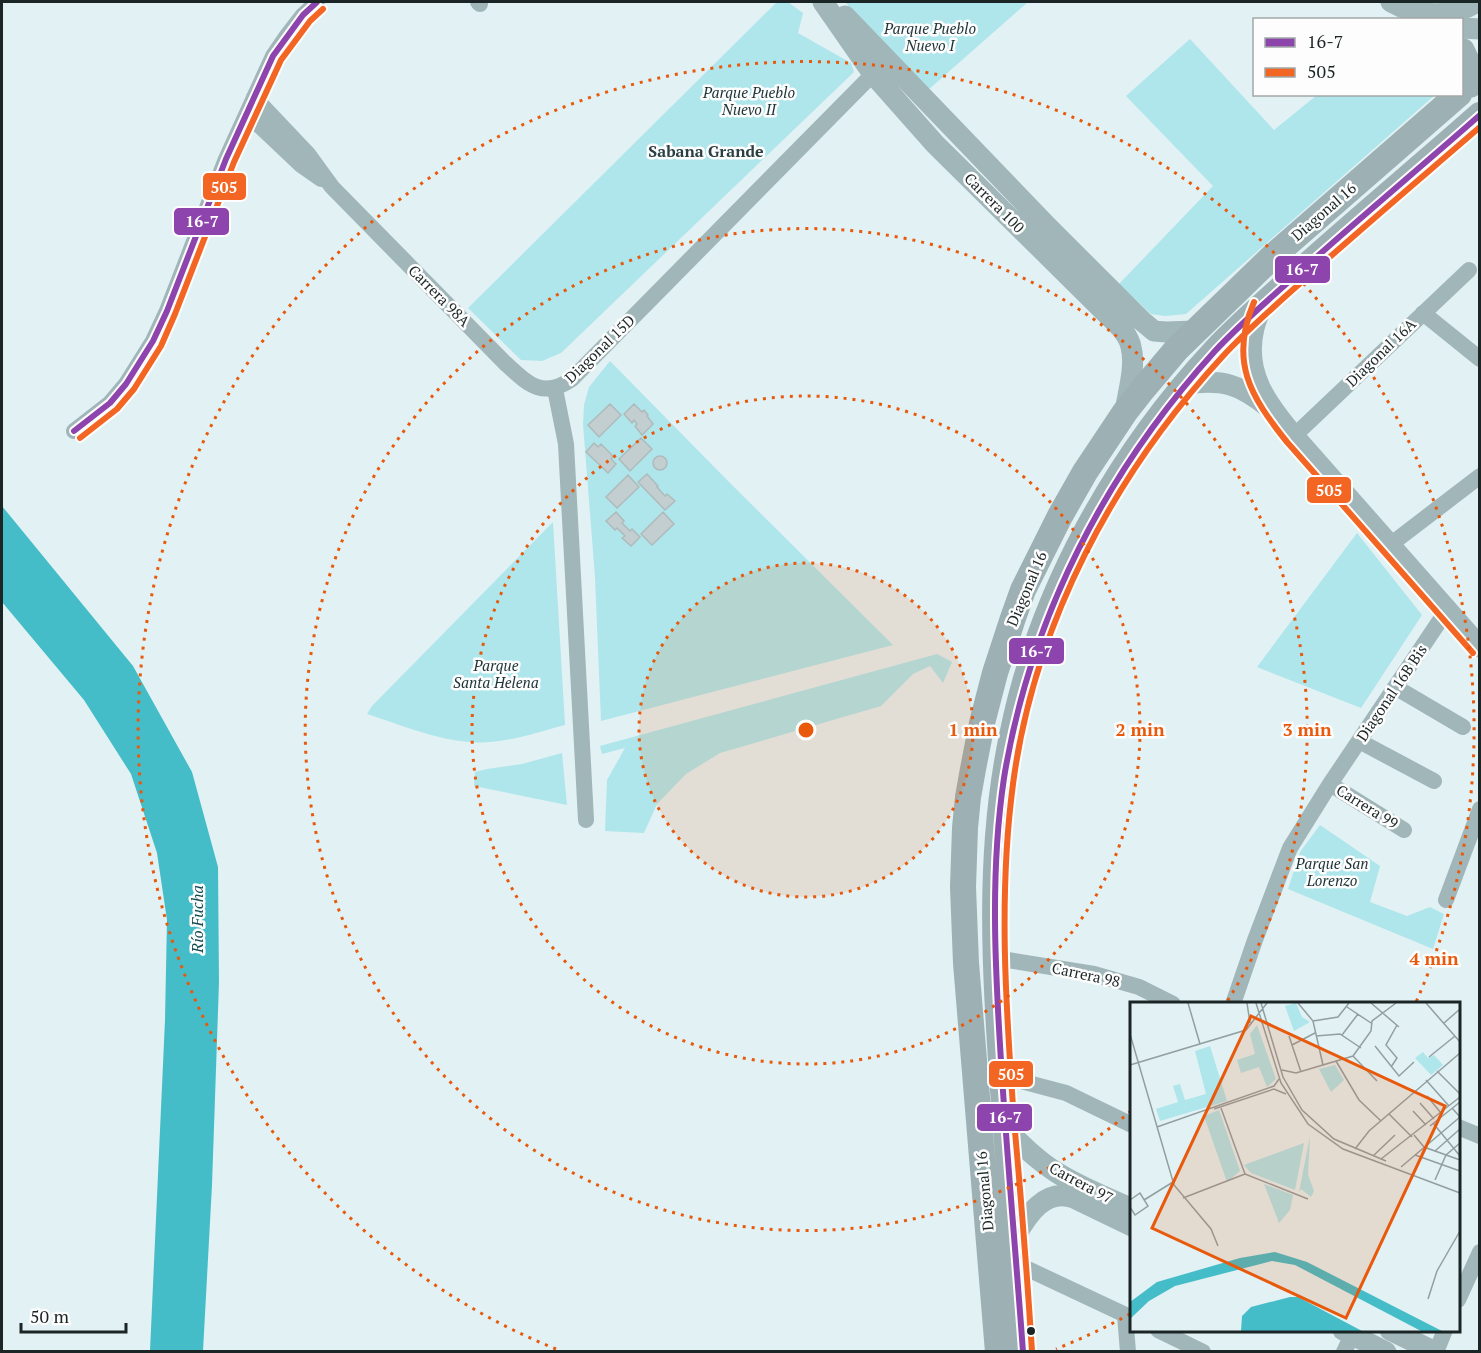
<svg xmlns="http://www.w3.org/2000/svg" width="1481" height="1353" font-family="'PT Serif',serif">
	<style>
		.green { fill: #aee6ec }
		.water { fill: #45bdc8 }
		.building { fill: #c2cecf; stroke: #afbabb; stroke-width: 1.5 }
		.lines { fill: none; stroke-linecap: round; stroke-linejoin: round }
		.minor { stroke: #a1b6b9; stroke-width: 16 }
		.tertiary { stroke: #a1b6b9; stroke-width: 21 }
		.primary { stroke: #9db0b3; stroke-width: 26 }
		.bus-1-casing { stroke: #fdfdfd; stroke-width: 10 }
		.bus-2-casing { stroke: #fdfdfd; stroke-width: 10 }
		.bus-1 { stroke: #8e44ad; stroke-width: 6 }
		.bus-2 { stroke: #f26522; stroke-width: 6 }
		.ring { fill: none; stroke: #e8590c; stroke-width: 3; stroke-dasharray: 3 6 }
		.bus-dot { fill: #1b2526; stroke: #fdfdfd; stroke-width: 2 }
		.labels { text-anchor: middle; stroke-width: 5; stroke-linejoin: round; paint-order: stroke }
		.park-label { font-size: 15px; font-style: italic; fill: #1c3235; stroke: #fdfdfd }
		.street-label { font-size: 15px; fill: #1b2526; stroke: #fdfdfd }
		.neighbourhood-label { font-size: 16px; font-weight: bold; fill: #293f42; stroke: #fdfdfd }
		.water-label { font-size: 16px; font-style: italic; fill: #0f494f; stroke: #fdfdfd }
		.inset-road { fill: none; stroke: #929fa1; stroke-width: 1.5 }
		.view { fill: #e8590c; fill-opacity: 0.15; stroke: #e8590c; stroke-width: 3 }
		.inset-edge { fill: none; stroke: #1b2526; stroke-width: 3 }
		.centre { fill: #e8590c; stroke: #fdfdfd; stroke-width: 3 }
		.ring-label { font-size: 18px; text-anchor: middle; font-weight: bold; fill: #e8590c; stroke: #fdfdfd; stroke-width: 5; stroke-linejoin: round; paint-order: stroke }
		.line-badge { stroke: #fdfdfd; stroke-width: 2 }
		.badge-label { font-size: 16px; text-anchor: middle; font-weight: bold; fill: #fff }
	</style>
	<rect width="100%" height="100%" fill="#e2f1f3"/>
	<path class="green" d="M777 2H788L803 13 798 33 851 63 854 72 561 353 542 361 521 360 468 308Z
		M845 2H1028L928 90Z
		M1190 39 1274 130 1317 95H1435L1186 314 1165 316 1151 314 1119 284 1213 186 1126 96Z
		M610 361 729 482 893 645 601 721 595 577 583 424 584 405 589 387Z
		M553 522 565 725C535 733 501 745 469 742 434 739 401 725 367 714L372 706Z
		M1357 533 1422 615 1361 708 1257 667Z
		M937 654 952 662 943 683 930 666 913 674 881 706 720 753 686 774 657 804 644 833 605 831 607 780 625 748 602 754 600 746Z
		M562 753 567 805 474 786 475 772 487 769 522 764Z
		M1320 825 1380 866 1370 902 1407 916 1430 907 1444 914 1433 949 1288 889 1300 852Z"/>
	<path class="water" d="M2 506 133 666 192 772 218 867 219 982 212 1185 203 1351H150L165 1020 167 920 157 853 131 774 84 700 2 602Z"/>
	<path class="building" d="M610 404 621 415 599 437 588 425Z
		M634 404 642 412 644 410 648 415 647 416 653 424 642 435 635 426 637 424 634 420 632 423 624 414Z
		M641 438 652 449 630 471 619 459Z
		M594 443 598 447 601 444 613 456 611 459 616 464 608 473 586 452Z
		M653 463a7 7 0 1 1 14 0a7 7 0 1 1-14 0Z
		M647 474 658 486 657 487 665 496 667 494 675 501 665 510 638 482Z
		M628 475 639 487 617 508 606 497Z
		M616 512 624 521 622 523 630 531 632 529 640 537 631 546 622 538 625 536 617 528 615 530 606 521Z
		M663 512 674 524 652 545 641 534Z"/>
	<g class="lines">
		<path class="minor" d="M478 2 480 4
			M254 97 308 154 332 187 505 363C527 383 542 400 572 379L873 74
			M247 114 301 165 321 179
			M1423 313 1480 359
			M555 389 566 444 586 820
			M74 431 110 403 126 384 153 341 167 311 226 159 273 56 286 37 303 15 317 2
			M1294 436 1469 270
			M1390 545 1480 476
			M1395 687 1463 727
			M1359 741 1434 781
			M1330 784 1404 830
			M1446 900 1480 809
			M995 958 1094 974 1139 987 1173 1004
			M1233 1004 1255 940 1290 848 1330 784 1447 610
			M1002 1076 1066 1093 1132 1125
			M1458 1127 1480 1136
			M1017 1264 1132 1318
			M1458 1300 1480 1252
			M1125 1315 1128 1352
			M1158 1330 1203 1352
			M1344 1352 1352 1335
			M1436 1352 1445 1330"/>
		<path class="tertiary" d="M823 2 873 74 935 144 1122 329C1126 335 1130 340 1131 347 1136 366 1128 392 1125 412
			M1391 2C1417 17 1452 18 1477 2
			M845 16 1046 225 1142 321 1154 331 1166 332 1195 331
			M1462 28 1480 29
			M1262 306C1259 313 1256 320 1254 328 1243 373 1267 404 1294 436L1480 647
			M1186 384C1223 379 1239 384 1268 407
			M1006 1129C1022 1145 1037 1160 1056 1172 1079 1187 1106 1197 1132 1209
			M1015 1237C1027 1216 1045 1187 1074 1198L1132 1226
			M1343 1330 1386 1352
			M1390 1330 1435 1352"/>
		<path class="primary" d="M1462 51C1468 62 1471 72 1470 85
			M998 1352 966 963 963 887 965 828 968 797 973 769 982 723 995 673 1013 618 1023 590 1060 516 1085 472 1125 412 1143 389 1176 350 1272 257 1459 94
			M1023 1352C1017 1264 1010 1177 1003 1090 995 971 987 854 1012 736 1040 595 1117 456 1215 351 1242 322 1273 296 1303 269 1361 217 1421 167 1480 115"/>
		<defs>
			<path id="bus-1" d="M74 431 110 403 126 384 153 341 167 311 226 159 273 56 303 15 317 2
				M1023 1352C1016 1255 1007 1158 1001 1061 995 967 990 871 1004 778 1030 618 1106 471 1215 351 1242 322 1273 296 1303 269 1361 217 1421 167 1480 115"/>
			<path id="bus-2" d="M1254 302C1229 361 1250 396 1287 442L1473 653
				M80 438 117 409 134 389 161 346 175 314 234 162 281 60 310 21 323 9
				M1032 1351C1027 1274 1021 1197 1014 1120 1006 1009 998 896 1013 784 1034 624 1114 474 1223 356 1248 329 1277 304 1305 279 1362 228 1421 178 1480 127"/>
		</defs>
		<use href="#bus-1" class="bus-1-casing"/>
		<use href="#bus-2" class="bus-2-casing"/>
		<use href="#bus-1" class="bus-1"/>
		<use href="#bus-2" class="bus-2"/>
	</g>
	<circle cx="806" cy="730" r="167" fill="#e8590c" fill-opacity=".12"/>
	<g class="ring">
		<circle cx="806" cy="730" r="167"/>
		<circle cx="806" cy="730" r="334"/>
		<path d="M1131 1111A501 501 0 1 1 1226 1003"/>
		<path d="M1130 1314A668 668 0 0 1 1056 1349M556 1349A668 668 0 1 1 1416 1002"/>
	</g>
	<circle class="bus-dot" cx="1031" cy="1331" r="5"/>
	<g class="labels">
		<g class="park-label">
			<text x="930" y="34">Parque Pueblo<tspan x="930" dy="17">Nuevo I</tspan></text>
			<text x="749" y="98">Parque Pueblo<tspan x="749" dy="17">Nuevo II</tspan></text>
			<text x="496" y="671">Parque<tspan x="496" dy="17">Santa Helena</tspan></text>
			<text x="1332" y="869">Parque San<tspan x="1332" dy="17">Lorenzo</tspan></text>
		</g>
		<g class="street-label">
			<text transform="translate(994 203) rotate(45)" y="5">Carrera 100</text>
			<text transform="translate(1324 212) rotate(-41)" y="5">Diagonal 16</text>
			<text transform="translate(439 296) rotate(45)" y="5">Carrera 98A</text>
			<text transform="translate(600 349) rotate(-44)" y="5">Diagonal 15D</text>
			<text transform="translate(1381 353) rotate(-44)" y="5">Diagonal 16A</text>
			<text transform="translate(1027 589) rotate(-67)" y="5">Diagonal 16</text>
			<text transform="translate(1392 693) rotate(-56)" y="5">Diagonal 16B Bis</text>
			<text transform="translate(1367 807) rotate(32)" y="5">Carrera 99</text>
			<text transform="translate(1086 975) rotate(12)" y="5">Carrera 98</text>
			<text transform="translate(1081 1183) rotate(28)" y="5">Carrera 97</text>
			<text transform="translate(985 1191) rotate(-95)" y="5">Diagonal 16</text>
		</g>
		<g class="neighbourhood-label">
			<text x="706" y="157">Sabana Grande</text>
		</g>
		<g class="water-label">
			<text transform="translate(197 919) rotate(-90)" y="6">Río Fucha</text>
		</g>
	</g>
	<g transform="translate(1130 1002)">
		<rect width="330" height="330" fill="#e2f1f3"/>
		<path d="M166 1 172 15 180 20 164 29 155 4ZM127 23 146 77 137 85 129 65 111 71 107 58 125 52 120 32ZM80 44 97 99 30 119 26 107 48 100 43 84 50 82 55 98 76 92 65 49ZM293 50 298 56 304 53 313 63 301 73 285 56ZM205 63 214 78 201 90 189 67ZM89 108 110 169 97 180 74 114ZM180 134 178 173 184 189 181 195 171 187 169 190ZM174 141 165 188 121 171 114 163ZM134 182 163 193 160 208 149 221Z" fill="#aee6ec"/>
		<path d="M145 250 177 260 312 329H291L165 263 142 259 45 284 19 299 0 317V300L27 280 110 256ZM160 295H168L232 329H111L112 314 121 305Z" fill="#45bdc8"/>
		<path class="inset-road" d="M58 1 70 42M117 1 120 21M126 1 151 81 178 122 213 147 330 191M131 1 153 75 172 108 204 137 256 159M168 1 183 19 193 63M241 1 269 25M296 1 330 40M217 5 241 21M183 19 208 15 219 1M314 21 330 7M0 32 44 183 81 227 88 244M212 33 228 12M159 34 171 70M186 34 210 32 231 46M162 43 185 31M245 44 269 74 284 60M223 54 247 79M299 55 325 34M206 59 229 98 251 119M0 63 116 28 137 1M261 65 267 56 256 43 267 23M152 68 166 71 223 54 241 29 242 19 266 1M307 69 330 92M296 78 319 104M297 94 311 111M290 101 304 117M91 106 115 172M84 107 144 87 156 92M283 109 296 123M259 112 282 135M303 121 330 154M300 124 330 100M27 125 144 84 149 77M284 133 294 145 330 158M225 147 239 129 330 51M305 149 330 127M285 153 330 169M243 154 265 133M251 157 330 95M271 165 330 115 322 106M115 172 178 197M305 178 316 153 330 141M53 196 115 172M0 198 10 191 18 204 5 213 0 205M14 198 43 180M298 297 307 269 330 229"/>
		<path class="view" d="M121 14 315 104 216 316 22 226Z"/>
		<rect width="330" height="330" class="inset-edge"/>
	</g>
	<circle cx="806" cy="730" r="9" class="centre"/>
	<g class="ring-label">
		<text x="973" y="736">1 min</text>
		<text x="1140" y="736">2 min</text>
		<text x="1307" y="736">3 min</text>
		<text x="1434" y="965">4 min</text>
	</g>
	<g class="line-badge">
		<rect x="202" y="172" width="45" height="29" rx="6" fill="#f26522"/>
		<rect x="173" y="207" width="57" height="29" rx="6" fill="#8e44ad"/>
		<rect x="1274" y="255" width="57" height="29" rx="6" fill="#8e44ad"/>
		<rect x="1306" y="476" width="46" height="28" rx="6" fill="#f26522"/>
		<rect x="1008" y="637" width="57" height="28" rx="6" fill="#8e44ad"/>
		<rect x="988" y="1060" width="46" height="28" rx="6" fill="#f26522"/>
		<rect x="976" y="1103" width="57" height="29" rx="6" fill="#8e44ad"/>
	</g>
	<g class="badge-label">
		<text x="224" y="193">505</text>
		<text x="202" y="227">16-7</text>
		<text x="1302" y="275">16-7</text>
		<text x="1329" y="496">505</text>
		<text x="1036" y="657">16-7</text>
		<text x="1011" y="1080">505</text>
		<text x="1005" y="1123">16-7</text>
	</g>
	<rect width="1481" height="1353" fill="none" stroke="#1b2526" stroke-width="6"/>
	<rect x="1253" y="18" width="210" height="78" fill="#fdfdfd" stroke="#a3a7a7" stroke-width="1.5"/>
	<rect x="1265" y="38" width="30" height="9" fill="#8e44ad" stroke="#a3a7a7" stroke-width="1.5"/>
	<text x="1307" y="48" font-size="18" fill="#1b2526">16-7</text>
	<rect x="1265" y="68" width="30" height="9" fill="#f26522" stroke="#a3a7a7" stroke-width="1.5"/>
	<text x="1307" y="78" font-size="18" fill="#1b2526">505</text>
	<path d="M21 1323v9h105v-9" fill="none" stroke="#1b2526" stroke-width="3"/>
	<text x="30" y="1323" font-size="18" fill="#1b2526" stroke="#fdfdfd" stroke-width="4.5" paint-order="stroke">50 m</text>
</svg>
